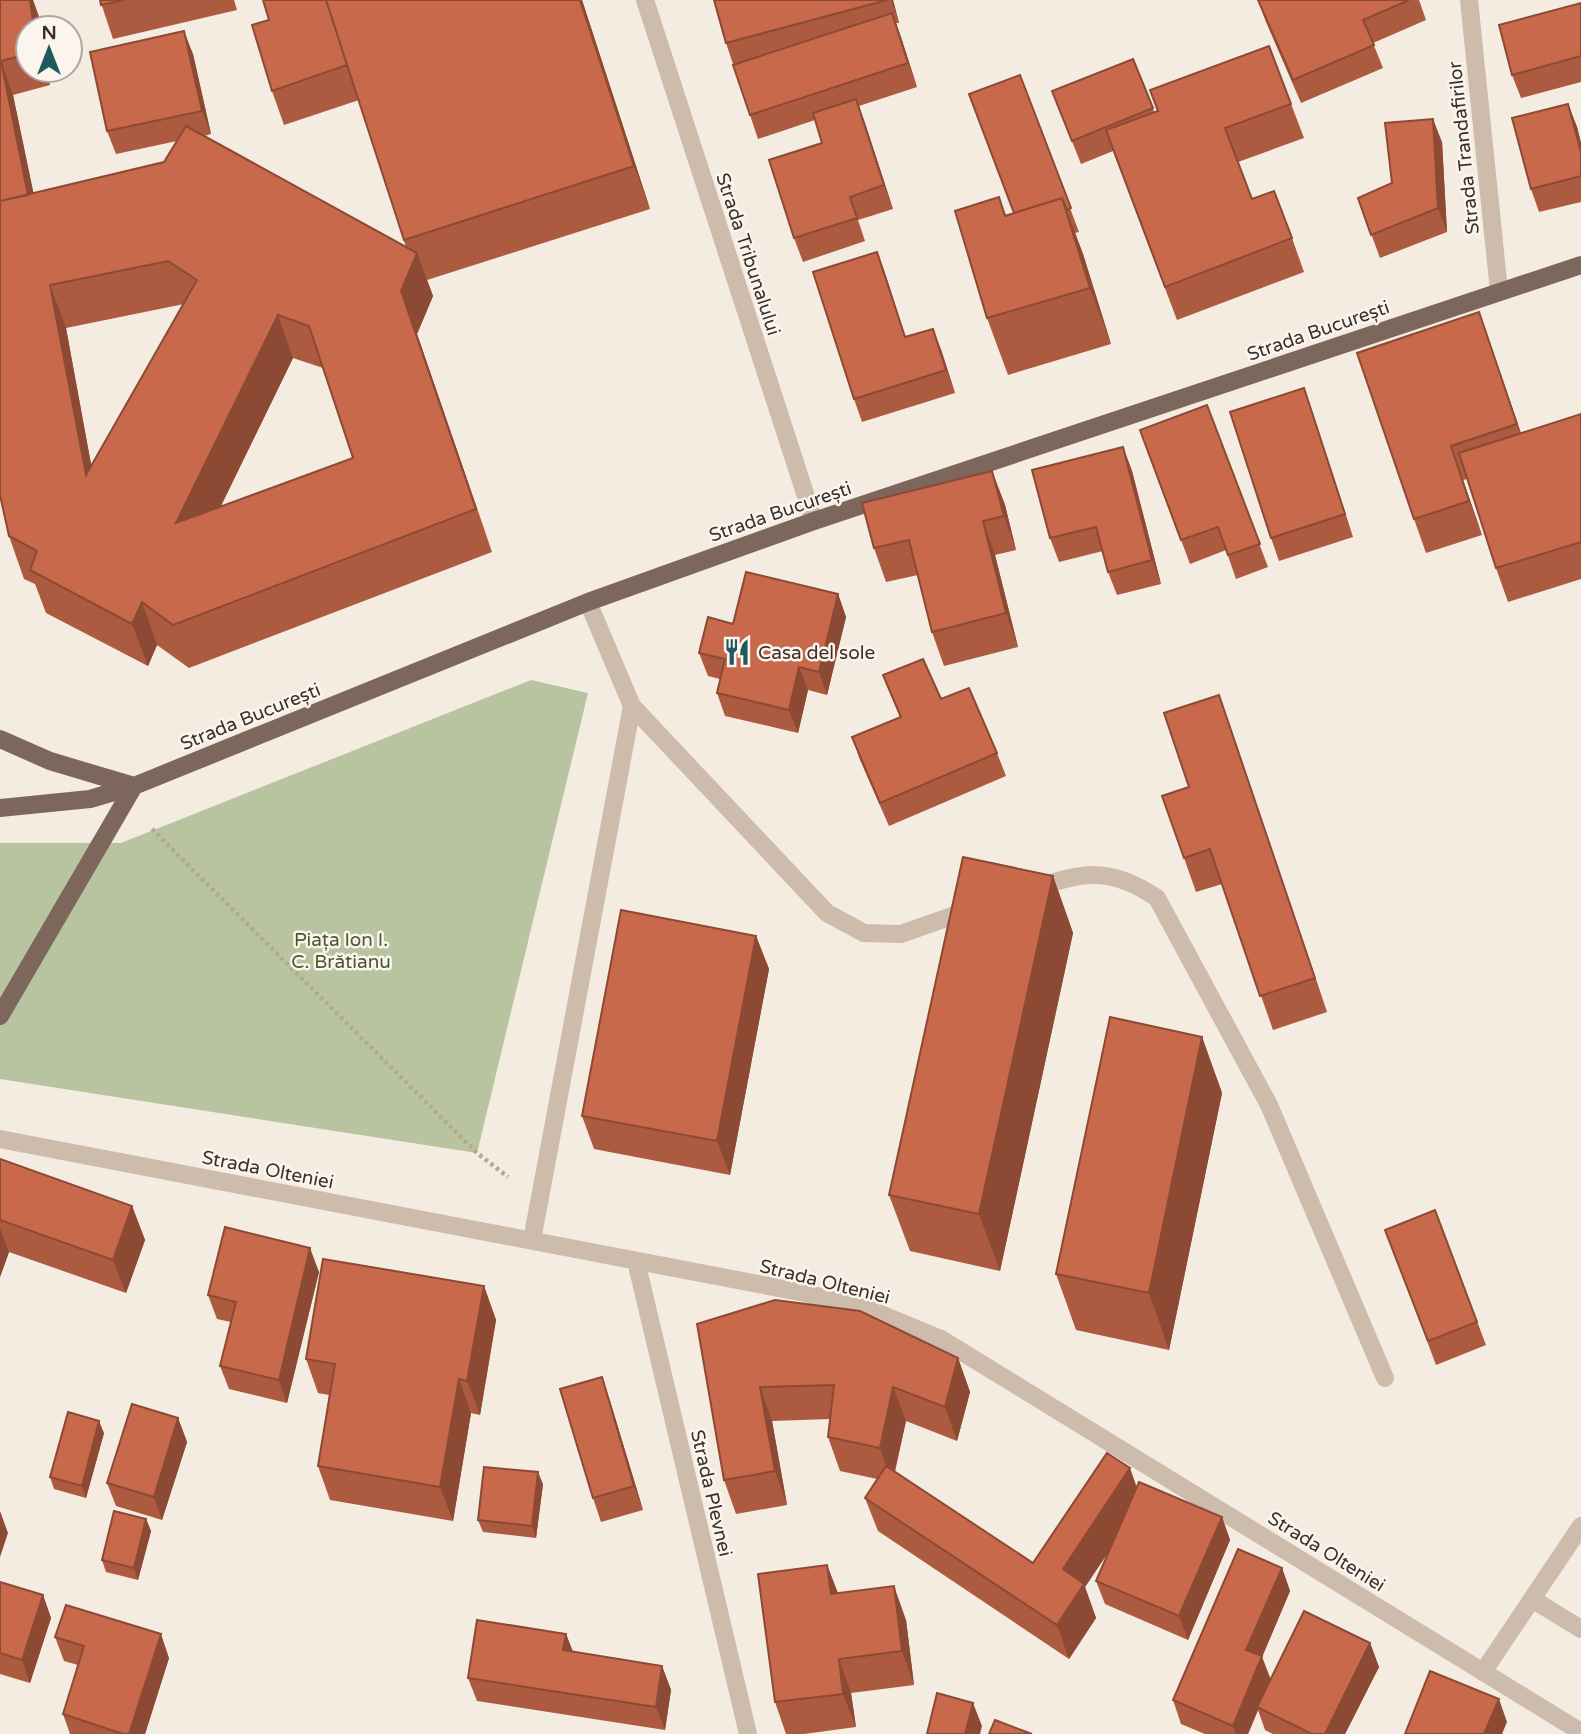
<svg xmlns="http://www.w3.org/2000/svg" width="1581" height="1734" font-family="'Varela Round',sans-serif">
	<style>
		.green { fill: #b8c4a0 }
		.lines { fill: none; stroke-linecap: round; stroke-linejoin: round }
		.path { stroke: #b9a596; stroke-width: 4.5; stroke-dasharray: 3.5 3.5; stroke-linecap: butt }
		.minor { stroke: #cdbbac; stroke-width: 18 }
		.major { stroke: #7d675c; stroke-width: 18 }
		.wall { fill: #ac5a40; fill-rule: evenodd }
		.shaded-wall { fill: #8c4a34 }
		.building { fill: #c8694b; stroke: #8c4a34; stroke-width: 2; fill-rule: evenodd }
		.labels { text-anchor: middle; stroke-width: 5; stroke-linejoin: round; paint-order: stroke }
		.street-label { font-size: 19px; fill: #3b302b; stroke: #fbf5ee }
		.poi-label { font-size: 19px; fill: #3b302b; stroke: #fbf5ee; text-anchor: start }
		.park-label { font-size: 19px; fill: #4a5a2e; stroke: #fbf5ee }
	</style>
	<rect width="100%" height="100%" fill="#f4ebe1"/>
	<path class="green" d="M531 680 588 693 477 1153 0 1079V843H121Z"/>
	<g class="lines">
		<path class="path" d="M152 829 477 1153 508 1177"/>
		<path class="minor" d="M645 0 814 521
			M1469 0 1499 291
			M632 706 827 913 864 933 901 934 972 909
			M1032 889C1083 872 1110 866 1157 898L1269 1105 1385 1378
			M0 1139 805 1293 871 1310 941 1339 1581 1732
			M532 1240 632 706 588 602
			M636 1261 748 1734
			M1532 1599 1581 1629
			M1483 1672 1581 1526"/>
		<path class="major" d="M0 739 50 761 134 786
			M0 808 90 799 134 786 588 602 814 521 1581 265
			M0 1016 134 786"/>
	</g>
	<path class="wall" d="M0 0H33L39 17 28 28V70H48L50 85 13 95 33 193 164 162 177 141 116 154 107 131 193 54 211 134 204 136 406 247 359 100 284 125 272 91 269 20 263 0H582L650 209 427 280 433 296 417 334 492 552 189 668 157 645 148 666 46 613 35 584 24 579 9 536ZM184 304 91 465 66 328ZM293 358 323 368 353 458 221 506Z
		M100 0H234L237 10 113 39Z
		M714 0H893L899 23H896L917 87 859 106 893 209 858 220 865 241 803 262 794 238 822 143 815 120 758 139 726 43Z
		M1258 0H1419L1426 20 1373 43 1383 68 1301 103 1266 22Z
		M1581 3V82L1521 98 1512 75Z
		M1269 46 1304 138 1238 162 1252 199 1292 238 1304 272 1177 320 1113 151 1081 164 1052 91 1153 108 1154 112Z
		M1020 75 1079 232 1075 233 1083 254 1111 344 1008 375 987 318 999 197 1006 215 1014 213Z
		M1568 104 1577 127 1581 143V202L1539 212 1531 189Z
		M1442 142 1447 232 1380 258 1358 198 1392 183Z
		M877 252 905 337 933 329 955 393 862 422 854 399Z
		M1479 312 1521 433 1581 414V579L1508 602 1496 568 1467 479 1463 480 1482 535 1426 553 1414 519Z
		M1304 388 1353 537 1279 561 1271 538Z
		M1207 405 1268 567 1236 579 1226 550 1190 564 1140 430Z
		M1123 447 1132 471 1161 584 1117 595 1108 572 1103 551 1059 562 1050 538Z
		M992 471 1005 505 1016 550 995 555 1018 647 944 666 932 632 918 575 886 582 874 548Z
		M838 594 846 617 827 695 808 690 798 733 725 716 717 693 720 679 708 676 699 653 733 624Z
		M883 675 941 699 997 753 1006 776 889 826 860 760 852 737 900 717Z
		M1219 695 1327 1012 1273 1030 1222 884 1196 892 1184 858Z
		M1053 876 1073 933 1000 1271 910 1251 889 1195Z
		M756 936 769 969 730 1175 594 1149 582 1116Z
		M1202 1037 1222 1093 1169 1350 1076 1330 1056 1274Z
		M0 1159 132 1206 145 1240 126 1293 9 1252 0 1277Z
		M1435 1210 1486 1345 1436 1365 1394 1253Z
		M319 1272 287 1403 229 1389 220 1366 231 1322 217 1319 208 1295Z
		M484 1286 496 1320 480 1415 471 1413 453 1521 330 1500 318 1466 329 1395 318 1393 306 1359Z
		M697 1324 958 1358 970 1392 957 1441 906 1421 895 1472 1033 1563 1137 1487 1222 1517 1230 1540 1188 1640 1105 1604 1096 1581 1109 1551 1085 1587 1096 1618 1069 1659 878 1531 865 1498 877 1479 840 1471 828 1437 830 1419 772 1421 787 1505 736 1514 724 1480Z
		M610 1401 643 1510 601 1522 593 1498Z
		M178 1418 187 1442 162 1520 116 1506 107 1483Z
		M104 1433 86 1498 54 1489 50 1477Z
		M543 1484 536 1538 483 1532 478 1520Z
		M146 1519 151 1531 138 1580 106 1572 102 1560Z
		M827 1565 838 1593 906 1620 914 1685 851 1693 856 1727 804 1734H786L775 1702Z
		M1282 1568 1290 1591 1262 1657 1270 1679 1370 1643 1379 1667 1345 1734H1273L1265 1730 1258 1710 1248 1734H1205L1181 1724 1173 1700Z
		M0 1582 43 1595 51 1618 30 1683 0 1674Z
		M566 1634 573 1652 662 1666 671 1690 665 1730 477 1701 468 1678Z
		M55 1637 169 1658 145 1734H70L63 1714 78 1665 64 1661Z"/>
	<path class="shaded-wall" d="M30 0H33L39 17 41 28H34Z
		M580 0H582L650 209 634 166Z
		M891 0H893L899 23Z
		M892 13 901 37 917 87 908 63Z
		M184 31 193 54 211 134 202 111Z
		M1 61 13 95 43 238 30 204Z
		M45 70H48L50 85Z
		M856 99 865 123 893 209 884 185Z
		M1568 104 1577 127 1581 143V152Z
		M1433 119 1442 142 1447 232 1438 208Z
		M1062 198 1083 254 1111 344 1090 288Z
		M877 252 886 276 913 361 905 337Z
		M417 253 433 296 417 334 492 552 401 291Z
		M50 285 66 328 101 518 86 475Z
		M1479 312 1491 346 1529 457 1517 424Z
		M278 315 293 358 192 565 176 523Z
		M933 329 942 352 955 393 946 370Z
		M1304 388 1312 412 1353 537 1345 514Z
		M1451 446 1463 480 1482 535 1469 501Z
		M1123 447 1132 471 1161 584 1152 560Z
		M992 471 1005 505 1016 550 1004 516Z
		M983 521 995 555 1018 647 1006 613Z
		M838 594 846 617 827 695 819 672Z
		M142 602 157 645 148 666 132 624Z
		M799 667 808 690 798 733 789 710Z
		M1219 695 1231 729 1327 1012 1315 978Z
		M1053 876 1073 933 1000 1271 979 1214Z
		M756 936 769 969 730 1175 717 1141Z
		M1202 1037 1222 1093 1169 1350 1149 1293Z
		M132 1206 145 1240 126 1293 113 1260Z
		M0 1228 9 1252 0 1277Z
		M310 1248 319 1272 287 1403 279 1380Z
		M484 1286 496 1320 480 1415 467 1381Z
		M958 1358 970 1392 957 1441 945 1407Z
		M602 1377 610 1401 643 1510 634 1486Z
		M459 1379 471 1413 453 1521 440 1487Z
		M760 1387 772 1421 787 1505 775 1471Z
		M893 1387 906 1421 892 1482 880 1448Z
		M178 1418 187 1442 162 1520 154 1497Z
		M99 1421 104 1433 86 1498 82 1486Z
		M1130 1468 1142 1502 1085 1587 1096 1618 1069 1659 1057 1625 1063 1569Z
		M538 1472 543 1484 536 1538 532 1526Z
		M0 1511 8 1533 0 1557Z
		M1222 1517 1230 1540 1188 1640 1179 1616Z
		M146 1519 151 1531 138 1580 134 1568Z
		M827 1565 840 1599 831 1594Z
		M1282 1568 1290 1591 1262 1657 1271 1680 1257 1707 1258 1710 1248 1734H1236L1233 1726 1246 1650Z
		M894 1586 906 1620 914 1685 902 1651Z
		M43 1595 51 1618 30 1683 22 1660Z
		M161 1634 169 1658 145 1734H129Z
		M566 1634 575 1657 563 1650Z
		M1370 1643 1379 1667 1345 1734H1325Z
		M839 1659 851 1693 856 1727 843 1694Z
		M662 1666 671 1690 665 1730 656 1707Z
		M1499 1699 1507 1722 1502 1734H1484Z
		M973 1703 982 1726 980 1734H965Z"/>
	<path class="building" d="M0 0H30L34 28H28V54L1 61 28 195 0 201Z
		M100 0H124L101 5Z
		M263 0H326L347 65 272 91 252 25 269 20Z
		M326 0H580L634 166 404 240Z
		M714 0H887L726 43Z
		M1258 0H1409L1363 20 1374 45 1293 80Z
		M1581 3V56L1512 75 1499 25Z
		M892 13 908 63 750 115 733 65Z
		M184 31 202 111 107 131 90 52Z
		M1269 46 1291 104 1225 128 1252 199 1274 191 1292 238 1165 287 1106 130 1158 111 1150 90Z
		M1133 59 1153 108 1072 141 1052 91Z
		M1020 75 1071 208 1067 210 1062 198 1014 213 969 94Z
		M856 99 884 185 850 197 857 218 794 238 769 160 822 143 813 113Z
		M1568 104 1581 152V176L1531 189 1512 118Z
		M1433 119 1438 208 1371 235 1358 198 1392 183 1385 123Z
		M186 126 417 253 401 291 476 509 173 625 142 602 132 624 30 570 37 551 9 536 0 495V201L164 162ZM168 261 197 280 86 475 50 285ZM278 315 309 326 353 458 176 523Z
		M999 197 1005 216 1062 198 1090 288 987 318 955 211Z
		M877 252 905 337 933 329 946 370 854 399 813 272Z
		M1479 312 1517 424 1451 446 1469 501 1414 519 1357 353Z
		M1304 388 1345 514 1271 538 1230 412Z
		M1207 405 1260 544 1228 555 1218 527 1181 540 1140 430Z
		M1581 414V542L1496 568 1459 453Z
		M1123 447 1152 560 1108 572 1096 527 1050 538 1032 470Z
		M992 471 1004 516 983 521 1006 613 932 632 909 540 874 548 862 503Z
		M746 572 838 594 819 672 799 667 789 710 717 693 725 659 699 653 708 617 733 624Z
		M923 659 941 699 969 688 997 753 880 803 852 737 901 717 883 675Z
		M1219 695 1315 978 1260 996 1210 849 1184 858 1162 796 1189 787 1164 713Z
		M963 857 1053 876 979 1214 889 1195Z
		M621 910 756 936 717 1141 582 1116Z
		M1110 1017 1202 1037 1149 1293 1056 1274Z
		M0 1159 132 1206 113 1260 0 1220Z
		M1435 1210 1477 1322 1428 1341 1385 1230Z
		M225 1227 310 1248 279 1380 220 1366 236 1302 208 1295Z
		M323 1259 484 1286 467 1381 459 1379 440 1487 318 1466 335 1364 306 1359Z
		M775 1300 860 1311 958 1358 945 1407 893 1387 880 1448 828 1437 834 1385 760 1387 775 1471 724 1480 697 1324Z
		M602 1377 634 1486 593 1498 560 1389Z
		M132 1404 178 1418 154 1497 107 1483Z
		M68 1412 99 1421 82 1486 50 1477Z
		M1107 1453 1130 1468 1063 1569 1084 1584 1057 1625 865 1498 886 1466 1033 1563Z
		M484 1467 538 1472 532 1526 478 1520Z
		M1139 1482 1222 1517 1179 1616 1096 1581Z
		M114 1511 146 1519 134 1568 102 1560Z
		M1238 1549 1282 1568 1246 1650 1262 1656 1233 1726 1173 1700Z
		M827 1565 831 1594 894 1586 902 1651 839 1659 843 1694 775 1702 758 1574Z
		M0 1582 43 1595 22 1660 0 1653Z
		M66 1605 161 1634 129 1734H123L63 1714 84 1646 55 1637Z
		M1304 1611 1370 1643 1325 1734H1312L1257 1707Z
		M477 1620 566 1634 563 1650 662 1666 656 1707 468 1678Z
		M1430 1671 1499 1699 1484 1734H1405Z
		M937 1693 973 1703 965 1734H927Z
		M995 1720 1032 1734H989Z"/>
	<defs>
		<symbol id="restaurant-bare" viewBox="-9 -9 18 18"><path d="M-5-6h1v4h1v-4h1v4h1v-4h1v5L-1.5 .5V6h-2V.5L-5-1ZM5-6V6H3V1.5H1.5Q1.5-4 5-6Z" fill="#1f5a5e" stroke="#fbf5ee" stroke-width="2.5" paint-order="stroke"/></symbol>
	</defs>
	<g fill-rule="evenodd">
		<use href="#restaurant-bare" x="718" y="633" width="38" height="38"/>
	</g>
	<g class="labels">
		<g class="street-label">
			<text transform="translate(1463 148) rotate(-96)" y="7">Strada Trandafirilor</text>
			<text transform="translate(749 254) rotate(72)" y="7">Strada Tribunalului</text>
			<text transform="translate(1318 330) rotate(-19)" y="7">Strada București</text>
			<text transform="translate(780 511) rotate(-19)" y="7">Strada București</text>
			<text transform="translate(250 716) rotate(-22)" y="7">Strada București</text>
			<text transform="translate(268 1169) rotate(11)" y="7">Strada Olteniei</text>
			<text transform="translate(825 1281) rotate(14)" y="7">Strada Olteniei</text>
			<text transform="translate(712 1493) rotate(77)" y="7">Strada Plevnei</text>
			<text transform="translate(1327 1551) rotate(32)" y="7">Strada Olteniei</text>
		</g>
		<g class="poi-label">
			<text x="758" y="659">Casa del sole</text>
		</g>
		<g class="park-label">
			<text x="341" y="946">Piața Ion I.<tspan x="341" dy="22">C. Brătianu</tspan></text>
		</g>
	</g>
	<g transform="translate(49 49)"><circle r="33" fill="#fbf5ee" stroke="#aea6a0" stroke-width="2"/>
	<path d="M0-5L12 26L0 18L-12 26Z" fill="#1f5a5e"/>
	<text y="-10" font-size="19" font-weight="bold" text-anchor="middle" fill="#3b302b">N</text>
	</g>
</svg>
